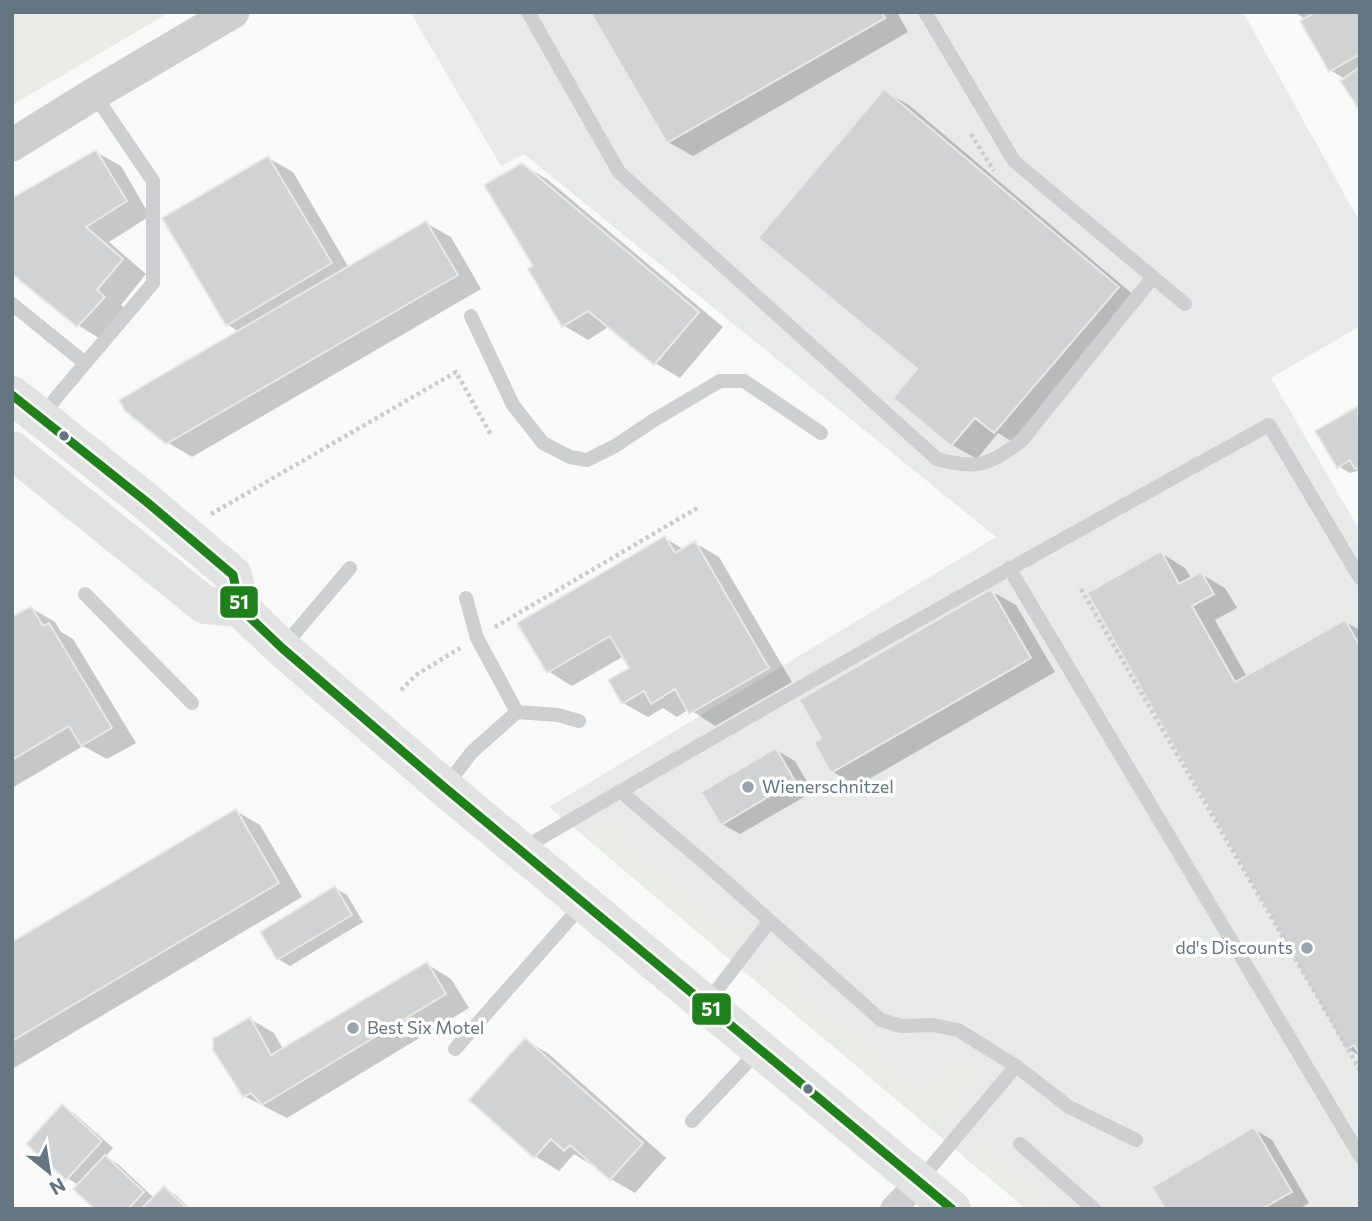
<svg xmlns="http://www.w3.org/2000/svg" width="1372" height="1221" font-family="Commissioner,sans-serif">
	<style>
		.built { fill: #e8e9e9 }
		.green { fill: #e8ebe6 }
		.shadow { fill: #0003 }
		.building { fill: #d0d2d3; stroke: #e8e8e8; stroke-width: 2 }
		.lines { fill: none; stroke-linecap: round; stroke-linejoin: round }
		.path { stroke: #cbcccd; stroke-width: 4.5; stroke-dasharray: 3.5 3.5; stroke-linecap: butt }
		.service { stroke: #cecfd0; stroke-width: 14 }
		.minor { stroke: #cecfd0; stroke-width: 26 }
		.tertiary { stroke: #cecfd0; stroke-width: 33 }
		.secondary { stroke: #e1e2e2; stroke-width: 38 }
		.bus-1-casing { stroke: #fff; stroke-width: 14 }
		.bus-1 { stroke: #1e8019; stroke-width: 9 }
		.bus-dot { fill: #657683; stroke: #fff; stroke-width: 2.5 }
		.poi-dot { fill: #99a4ac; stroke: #fff; stroke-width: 2.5 }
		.labels { text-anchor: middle; stroke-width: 7; stroke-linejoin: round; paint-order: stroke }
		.poi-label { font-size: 18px; fill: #657683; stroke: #fff; text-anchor: start }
		.line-badge { stroke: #fff; stroke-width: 2.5 }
		.badge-label { font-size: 19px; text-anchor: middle; font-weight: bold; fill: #fff }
	</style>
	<rect width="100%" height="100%" fill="#f9f9f9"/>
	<path class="built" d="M410 12H1243L1360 222V326L1271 378 1360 531V1209H1026L549 807 996 537 524 154 501 166Z"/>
	<path class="green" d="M12 12H170L12 105Z
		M608 819H620L617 840 732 936 739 920 745 930 724 953 590 841Z
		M778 959H791L787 983 924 1098 935 1099 938 1077 968 1059 980 1066 931 1126 846 1056 848 1052 832 1037 828 1041 759 982Z
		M1015 1104H1020L984 1148 1050 1203 1062 1190 1063 1194 1051 1209H1028L969 1159Z"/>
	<path class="shadow" d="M592 12H897L908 32 693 156 668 142Z
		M1294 12H1360V108L1345 79 1330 70 1307 20Z
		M884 91 909 105 1142 302 1019 446 998 433 977 459 952 445 896 397 919 369Z
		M96 152 121 166 150 216 109 242 146 274 121 305 128 312 102 340 78 325 12 272Z
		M268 158 293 172 349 268 426 223 451 237 481 289 192 457 167 442 239 332 227 324Z
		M522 165 547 179 723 327 680 378 655 363 610 326 588 340 563 325Z
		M1358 408 1360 470 1350 473 1338 466 1318 432Z
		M665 538 683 549 695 543 719 557 792 682 715 726 689 709 677 717 663 708 648 717 623 703 631 668 624 656 572 686 548 671Z
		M1161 553 1185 568 1192 579 1201 574 1225 588 1237 608 1215 620 1247 677 1345 622 1360 630V1056L1347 1048Z
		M991 591 1016 605 1055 672 857 786 833 772Z
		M31 608 55 622 61 632 73 639 136 743 107 759 83 746 12 788V619Z
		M776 750 795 761 813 792 740 834 722 824Z
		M236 811 260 825 302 897 12 1069V944Z
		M335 888 347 895 363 922 290 966 278 959Z
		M427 964 451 979 469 1008 287 1118 244 1096 250 1019 274 1033 283 1049Z
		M525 1040 549 1054 666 1158 635 1193 611 1179 591 1162 590 1164 574 1154 559 1171 535 1156Z
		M62 1107 75 1114 113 1148 105 1157 118 1164 154 1198 164 1188 176 1195 190 1209H97L79 1185 67 1178Z
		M1254 1129 1272 1140 1309 1203 1299 1209H1167Z"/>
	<path class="building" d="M590 12H882L885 18 667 143Z
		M1316 12H1360V54L1329 72 1300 21Z
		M1360 67V111L1340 81Z
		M884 89 1119 287 994 433 975 418 951 446 893 398 917 369 758 238Z
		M96 150 127 201 86 227 123 259 97 290 105 297 77 327 12 274V198Z
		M268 156 332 263 226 326 162 218Z
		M522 163 699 312 654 365 588 311 562 327 528 269 533 266 484 185Z
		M426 221 458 275 166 444 125 411 119 400Z
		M1358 406 1360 467 1355 469 1350 460 1337 468 1315 431Z
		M665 536 675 553 695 541 769 668 689 714 675 689 651 704 644 691 622 704 608 680 629 668 610 636 547 673 517 623Z
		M1161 551 1179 584 1201 572 1214 594 1192 606 1235 682 1345 620 1360 646V1055L1354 1045 1346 1050 1087 593Z
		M991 589 1031 658 831 773 814 743 821 738 799 700Z
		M31 606 43 626 49 623 112 728 81 746 69 726 12 760V617Z
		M776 748 795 781 721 825 701 792Z
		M236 809 279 883 12 1041V942Z
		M335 886 352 915 277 960 260 932Z
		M427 962 446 994 262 1105 251 1093 243 1097 213 1050V1039L250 1017 271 1055Z
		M525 1038 643 1143 610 1180 570 1145 564 1151 551 1139 534 1158 469 1100Z
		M62 1104 102 1141 66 1180 26 1144Z
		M1254 1127 1292 1192 1262 1209H1165L1152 1187Z
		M105 1155 144 1192 128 1209H94L73 1189Z
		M164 1186 188 1209H141Z"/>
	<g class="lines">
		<path class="path" d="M971 134 994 171
			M211 514 456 372 491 435
			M1081 589 1360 1070
			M495 627 699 507
			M401 690 416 675 460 648"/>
		<path class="service" d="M528 12 619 172 937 459C975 470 992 465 1022 440L1153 277
			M925 12 1014 161 1185 304
			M12 304 85 363
			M471 316 513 405 543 443 570 457 587 460 615 446 654 420 720 381H744L821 433
			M43 417 55 399 153 283V181L94 94
			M1009 568 1360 1156
			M85 594 192 703
			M283 647 350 568
			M517 712 558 715 579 721
			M445 787 472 752 517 712 477 638 466 598
			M620 791 714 871 881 1020 901 1026 932 1025 958 1030 1016 1066 1069 1107 1136 1140
			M522 849C768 704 1018 563 1269 425L1360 578
			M707 1003 769 922
			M455 1049 583 904
			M692 1121 758 1051
			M1020 1144 1094 1209
			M920 1180 1016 1066"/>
		<path class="minor" d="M893 1209 920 1181"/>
		<path class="tertiary" d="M12 145 94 94 233 12"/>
		<path class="secondary" d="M12 395 148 503 233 575 240 608 282 648 444 787 952 1209
			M12 450 205 605 240 608"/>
		<defs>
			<path id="bus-1" d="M12 395 148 503 233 575 240 608 282 648 444 787 952 1209"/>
		</defs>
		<use href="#bus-1" class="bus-1-casing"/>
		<use href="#bus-1" class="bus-1"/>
	</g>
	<g class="bus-dot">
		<circle cx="64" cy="436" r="6"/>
		<circle cx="808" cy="1089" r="6"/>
	</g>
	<g class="poi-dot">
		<circle cx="748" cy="787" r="7"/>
		<circle cx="1307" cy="948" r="7"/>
		<circle cx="353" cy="1028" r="7"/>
	</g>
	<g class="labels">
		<g class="poi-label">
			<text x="762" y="793">Wienerschnitzel</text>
			<text x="1293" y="954" text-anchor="end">dd's Discounts</text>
			<text x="367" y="1034">Best Six Motel</text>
		</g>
	</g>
	<g class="line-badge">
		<rect x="219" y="585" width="40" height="34" rx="7" fill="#1e8019"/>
		<rect x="691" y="992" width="41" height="34" rx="7" fill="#1e8019"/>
	</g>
	<g class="badge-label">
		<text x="239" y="609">51</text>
		<text x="711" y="1016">51</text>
	</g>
	<rect width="1372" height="1221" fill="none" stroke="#657683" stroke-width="28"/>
	<g transform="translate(49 1172) rotate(150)" stroke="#ffffff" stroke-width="5" paint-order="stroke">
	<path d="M0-5L12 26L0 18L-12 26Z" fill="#657683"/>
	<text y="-10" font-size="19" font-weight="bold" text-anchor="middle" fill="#657683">N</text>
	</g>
</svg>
